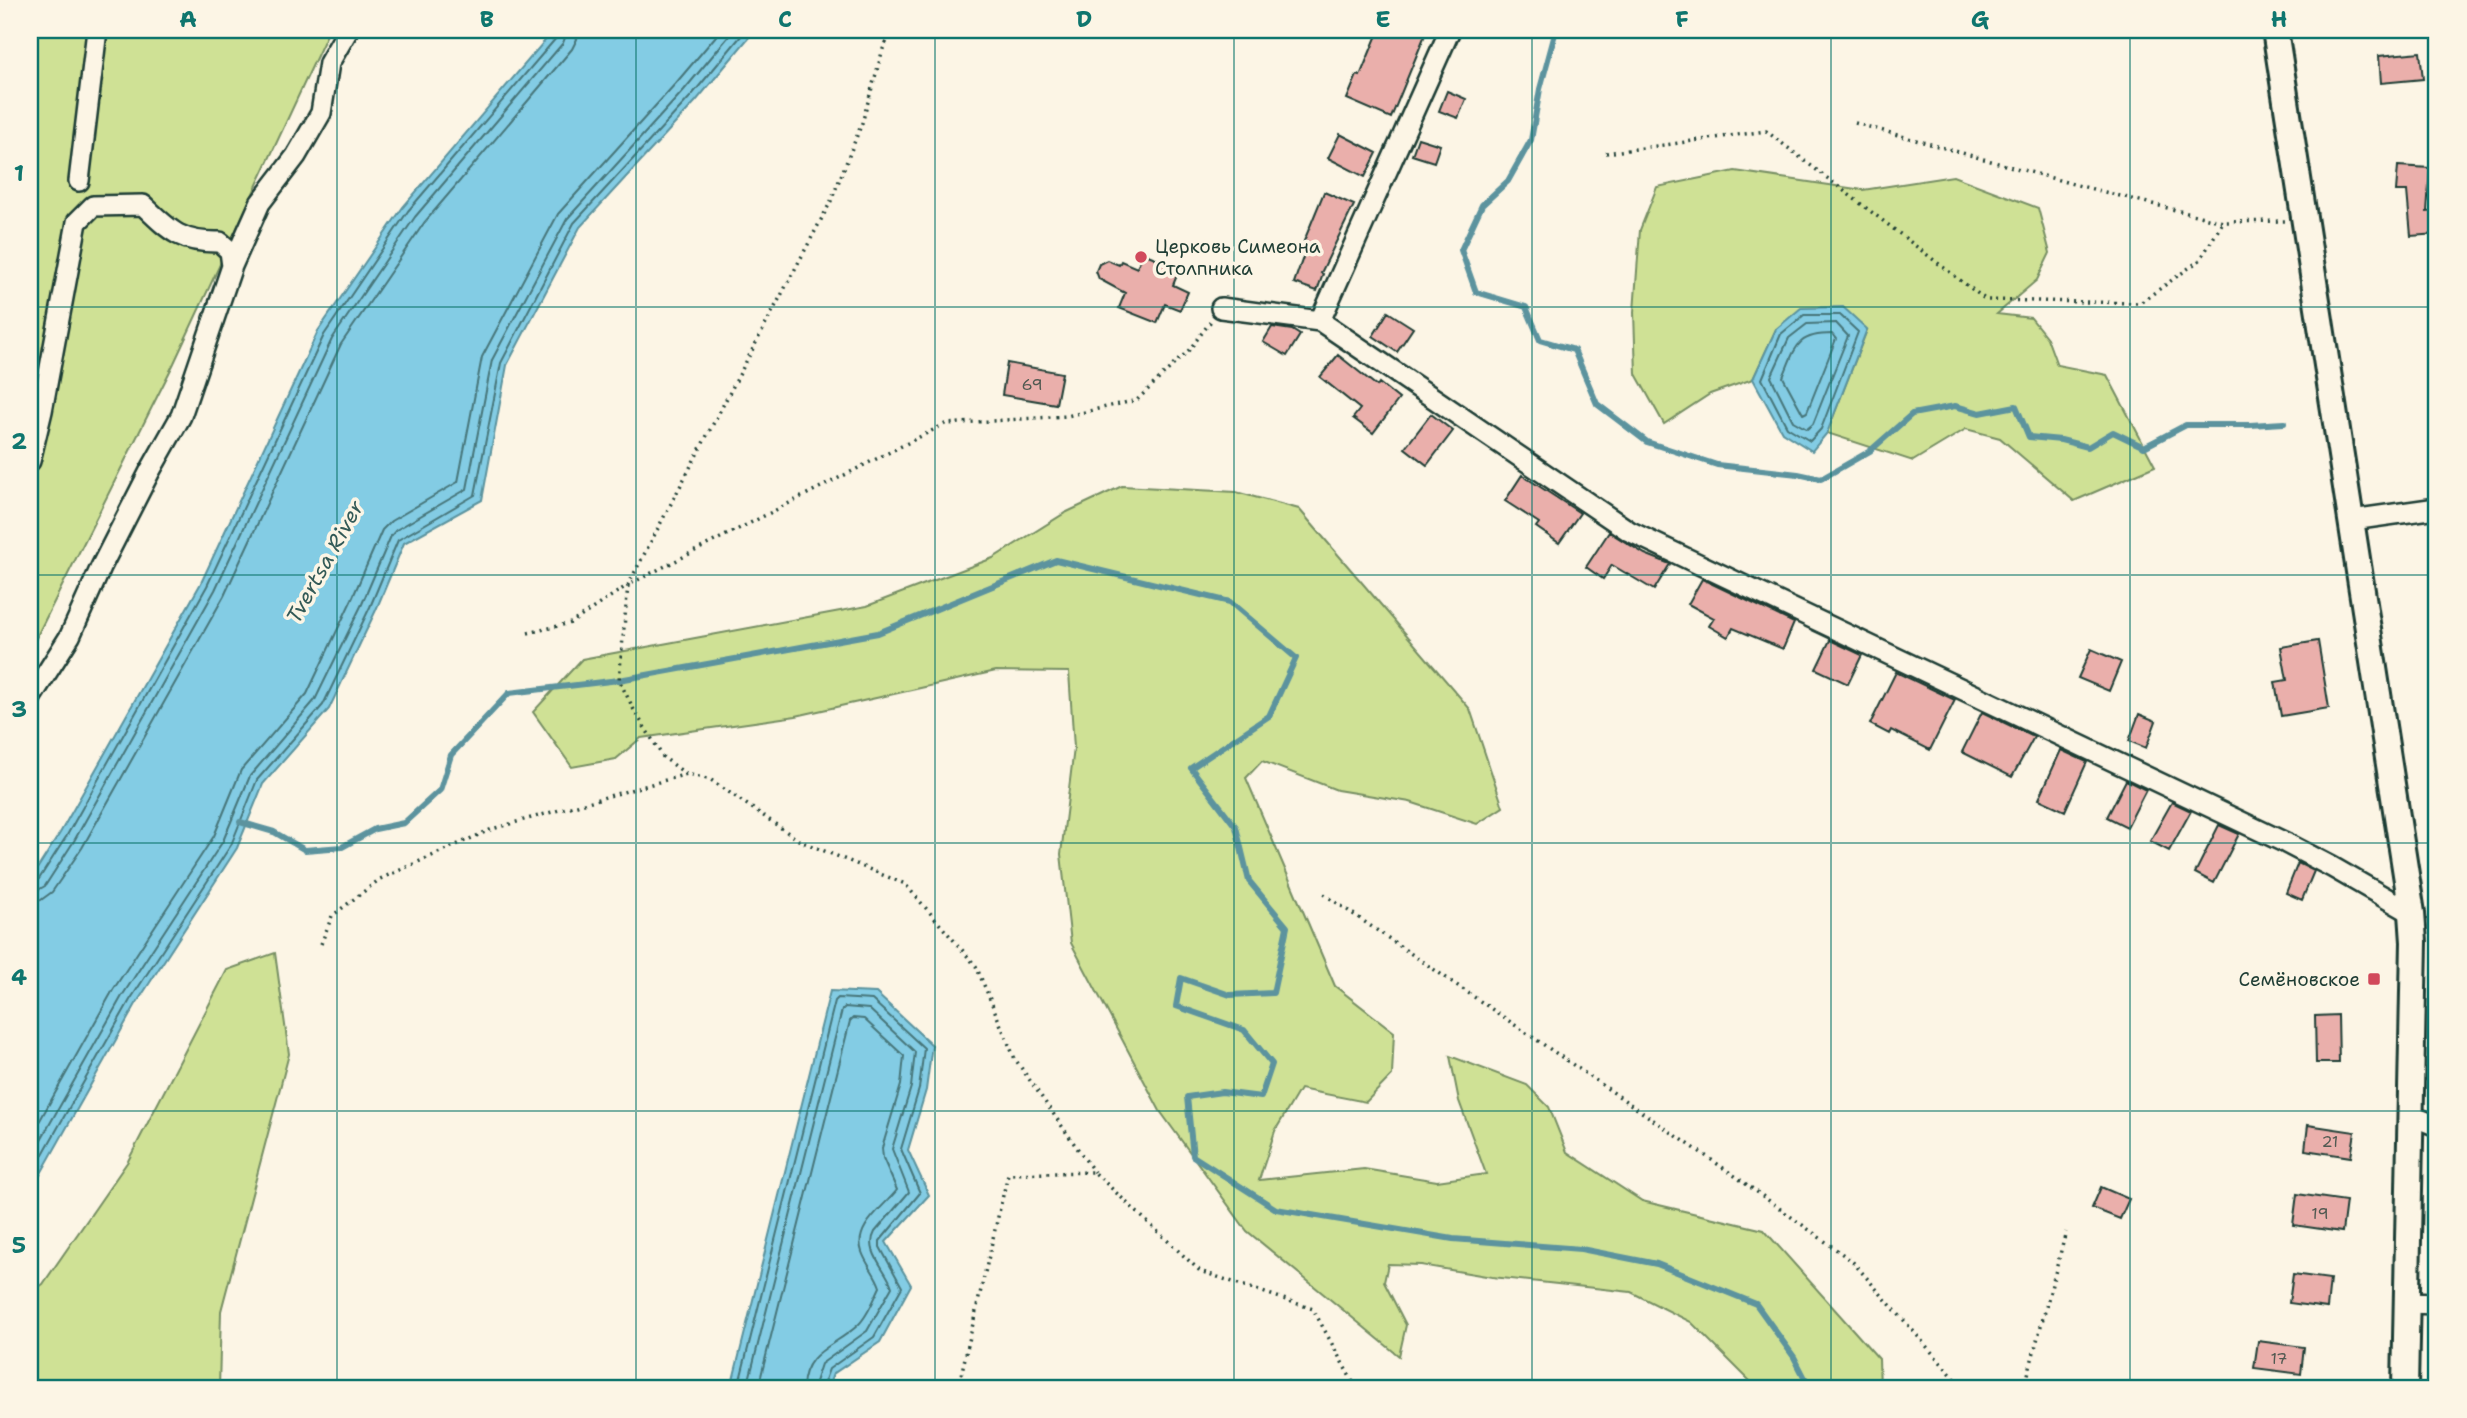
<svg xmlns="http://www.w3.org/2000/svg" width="2467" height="1418" font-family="'Shantell Sans',sans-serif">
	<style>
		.green { fill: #cfe195; stroke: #778f64; stroke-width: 2 }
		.water { fill: #83cce4; stroke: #5b939e; stroke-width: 2 }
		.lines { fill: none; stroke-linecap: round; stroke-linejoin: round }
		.shore { stroke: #47767a; stroke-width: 2 }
		.stream { stroke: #5b939e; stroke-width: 6 }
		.building { fill: #eaafab; stroke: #1f3d34; stroke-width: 2 }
		.minor-casing { stroke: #1f3d34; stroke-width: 24 }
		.major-casing { stroke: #1f3d34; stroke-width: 30 }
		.path { stroke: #1f3d34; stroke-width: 3.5; stroke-dasharray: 2 5; stroke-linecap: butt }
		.minor { stroke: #fcf5e5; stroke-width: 19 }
		.major { stroke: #fcf5e5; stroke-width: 24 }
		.grid { fill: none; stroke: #0f766e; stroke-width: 2; stroke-opacity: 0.55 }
		.poi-dot { fill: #d1495b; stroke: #fcf5e5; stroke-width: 2.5 }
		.labels { text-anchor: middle; stroke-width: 7; stroke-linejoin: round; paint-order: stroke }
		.number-label { font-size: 16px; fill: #525a52 }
		.poi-label { font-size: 19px; fill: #1f3d34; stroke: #fcf5e5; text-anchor: start }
		.water-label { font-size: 21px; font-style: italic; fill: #335a57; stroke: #fcf5e5 }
		.neatline { fill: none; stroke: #0f766e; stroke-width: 2.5 }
		.grid-label { font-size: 23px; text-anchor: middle; font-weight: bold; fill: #0f766e }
	</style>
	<rect width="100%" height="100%" fill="#fcf5e5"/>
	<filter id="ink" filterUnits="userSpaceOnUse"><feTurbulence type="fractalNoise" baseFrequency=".0143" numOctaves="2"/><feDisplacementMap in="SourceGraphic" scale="14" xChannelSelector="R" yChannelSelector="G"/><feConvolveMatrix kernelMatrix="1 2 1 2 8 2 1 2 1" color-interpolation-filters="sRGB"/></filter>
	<g filter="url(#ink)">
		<path class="green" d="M30 30H329L174 363 30 650Z
			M1735 171 1863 190 1953 176 2038 208 2050 253 2037 280 1997 314 2031 318 2047 338 2057 365 2107 375 2155 466 2074 501 2000 438 1966 429 1913 461 1827 433 1867 330 1776 329 1753 379 1710 394 1664 424 1636 374 1634 312 1640 230 1657 187Z
			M1122 486 1236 492 1299 509 1470 709 1503 807 1477 824 1410 802 1337 790 1262 761 1246 778 1335 986 1394 1032 1392 1075 1366 1102 1300 1089 1275 1131 1259 1180 1364 1169 1437 1181 1486 1174 1459 1101 1450 1056 1527 1085 1549 1107 1567 1152 1642 1201 1764 1230 1879 1359 1880 1388H1757L1691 1322 1631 1292 1492 1277 1421 1265 1388 1264 1384 1282 1406 1325 1399 1356 1247 1231 1160 1111 1071 943 1061 854 1074 748 1069 672 996 671 796 716 641 738 616 759 572 767 533 712 582 659 867 606 993 558 1065 513Z
			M275 953 289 1054 221 1311 219 1388H30V1293L43 1284 128 1161 227 970Z"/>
		<path class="water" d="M554 30H755L696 101 580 227 507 365 482 500 404 543 376 610 329 709 263 784 237 848 136 1004 30 1193V880L60 833 201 583 318 331 403 207Z
			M1843 307 1867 329 1827 433 1812 451 1782 432 1753 379 1776 329 1801 308Z
			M830 991 876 993 932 1045 926 1090 908 1150 929 1195 886 1242 911 1285 880 1342 833 1374 828 1388H731Z"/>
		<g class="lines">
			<path class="shore" d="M1804 315H1840L1858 332 1821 429 1810 441 1787 427 1762 379 1781 334Z
				M1836 323 1848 336 1813 424 1807 429 1793 421 1771 377 1789 338 1807 324Z
				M1832 334 1836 339 1807 412 1803 414 1783 377C1796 347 1796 334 1832 334Z
				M30 882 39 879 66 837 207 586 324 335 408 211 557 37 559 30
				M30 891 38 890 45 886 74 841 215 590 332 339 415 217 563 43 568 30
				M30 902 41 900 52 892 82 848 224 596 341 344 424 223 572 49 577 39 578 30
				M30 1138 113 990 214 836 241 770 307 694 352 599 382 530 391 521 458 482 482 357 558 214 676 83 721 30
				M30 1159 122 996 223 841 250 776 315 700 362 604 391 536 396 530 467 489 492 360 567 219 684 90 734 30
				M30 1177 130 1000 231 845 257 780 323 705 370 607 398 540 475 495 501 363 574 223 691 96 746 30
				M738 1388 835 1001 838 998 872 1000 924 1048 919 1089 901 1149 920 1193 880 1241V1247L902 1287 874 1337 829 1369 822 1388
				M747 1388 842 1010 845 1007 869 1009 915 1052 911 1087 892 1149 909 1192 875 1232C864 1252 887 1269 892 1287L867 1331 821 1364 813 1388
				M758 1388 850 1021 853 1018 864 1019 904 1056 901 1085 882 1148 883 1158 897 1190C884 1207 853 1227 862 1252 866 1264 876 1274 880 1287 874 1299 868 1316 858 1325 835 1347 804 1350 803 1388"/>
			<path class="stream" d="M1556 30 1540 89 1531 140 1508 181 1482 205 1461 250 1476 292 1526 307 1540 340 1574 350 1597 404 1647 442 1717 465 1798 474 1821 479 1870 451 1912 414 1955 406 1980 413 2016 406 2029 437 2061 440 2088 447 2113 432 2144 447 2186 425H2250L2284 423
				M240 822 274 832 305 850 342 847 375 829 404 823 440 790 451 755 509 693 619 680 878 633 1056 560 1230 602 1296 658 1269 716 1191 768 1236 827 1249 881 1287 927 1273 993 1230 995 1181 978 1176 1006 1244 1030 1272 1064 1261 1097 1222 1092 1187 1097 1193 1156 1276 1209 1453 1239 1581 1249 1657 1264 1756 1304 1794 1357 1810 1388"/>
		</g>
		<path class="building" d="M1379 30H1427L1391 118 1347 99 1357 75 1360 76Z
			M2420 52 2423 79 2381 83 2379 56Z
			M1447 91 1466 99 1458 118 1439 111Z
			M1340 134 1377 153 1365 177 1328 158Z
			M1418 138 1440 145 1434 162 1412 155Z
			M2398 166 2430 168 2427 212 2437 211V234L2411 236 2407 191H2396Z
			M1324 192 1354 205 1321 273 1323 274 1317 291 1294 283 1308 243 1304 241Z
			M1143 253 1180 268 1173 285 1188 292 1180 310 1165 304 1157 323 1119 308 1125 293 1099 279 1096 271 1099 264 1107 260 1119 265 1121 261 1137 268Z
			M1388 312 1413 328 1397 352 1373 336Z
			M1272 327 1292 330 1300 335 1287 356 1263 342Z
			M1338 355 1377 386 1379 383 1399 399 1373 433 1353 418 1360 409 1320 377Z
			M1007 363 1062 373 1056 404 1002 395Z
			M1431 414 1453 431 1427 465 1405 448Z
			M1522 475 1580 513 1559 543 1536 527 1539 523 1505 501Z
			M1609 532 1645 554 1670 564 1654 590 1612 565 1603 579 1586 567Z
			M1702 579 1794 623 1783 649 1733 628 1728 637 1709 626 1714 618 1688 604Z
			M1830 640 1862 655 1848 684 1816 669Z
			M2318 641 2329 708 2281 716 2275 682 2287 680 2281 647Z
			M2091 649 2121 662 2109 691 2078 678Z
			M1896 672 1955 700 1930 750 1891 730 1889 734 1870 724Z
			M1982 712 2034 737 2012 777 1962 752Z
			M2139 714 2156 721 2146 748 2129 741Z
			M2061 750 2087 762 2065 811 2039 799Z
			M2126 780 2146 790 2127 827 2107 817Z
			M2172 802 2191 811 2169 851 2150 841Z
			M2219 825 2239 834 2214 883 2195 873Z
			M2298 863 2314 871 2302 900 2286 893Z
			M2338 1015 2339 1063H2316L2315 1016Z
			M2308 1125 2355 1132 2351 1157 2305 1150Z
			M2101 1187 2129 1199 2120 1219 2092 1208Z
			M2297 1194 2346 1201 2342 1232 2293 1225Z
			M2293 1274 2330 1279 2327 1308 2289 1303Z
			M2258 1341 2304 1347 2301 1374 2254 1368Z"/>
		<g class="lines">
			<defs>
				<path id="minor" d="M79 181 97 30
					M1221 308 1320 321 1629 531 2286 843 2332 867 2412 913
					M1320 321 1450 30
					M30 461 42 411 77 222 93 206 143 205C170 231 181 243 220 242L230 251 232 266
					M2352 520 2437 508
					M30 699 70 636 101 567 150 471 181 416 232 266 260 203 296 156 321 113 329 63 348 30
					M2412 1116 2437 1126
					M2407 1303 2437 1304"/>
				<path id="major" d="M2275 30 2412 913 2414 942 2405 1388"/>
			</defs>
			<use href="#minor" class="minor-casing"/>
			<use href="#major" class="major-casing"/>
			<path class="path" d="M1855 123 2073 184 2223 222 2285 221
				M1606 153 1766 131 1986 300 2140 303 2200 260 2223 222
				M528 633 571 623 628 585 831 201 862 123 883 49 892 30
				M686 774 663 757 634 710 619 680 628 585 945 424 1067 416 1137 400 1189 350 1211 321
				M1324 894 1735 1176 1852 1261 1963 1388
				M321 944 332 916 380 879 492 829 687 774 711 780 800 841 905 884 976 966 1015 1059 1094 1172
				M958 1388 1008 1174 1094 1172 1200 1271 1313 1309 1356 1388
				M2027 1388 2026 1382 2066 1232"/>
			<use href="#minor" class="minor"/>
			<use href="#major" class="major"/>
		</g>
	</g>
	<path class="grid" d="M337 30V1388M636 30V1388M935 30V1388M1234 30V1388M1532 30V1388M1831 30V1388M2130 30V1388M30 307H2437M30 575H2437M30 843H2437M30 1111H2437"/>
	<g class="poi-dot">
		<circle cx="1141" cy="257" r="7"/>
		<rect x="2367" y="972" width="14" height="14" rx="3.5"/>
	</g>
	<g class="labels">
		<g class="number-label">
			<text x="1032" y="390">69</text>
			<text x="2330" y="1147">21</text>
			<text x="2320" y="1219">19</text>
			<text x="2279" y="1364">17</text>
		</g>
		<g class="poi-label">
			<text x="1155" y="253">Церковь Симеона<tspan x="1155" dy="22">Столпника</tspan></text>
			<text x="2360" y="986" text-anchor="end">Семёновское</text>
		</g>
		<g class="water-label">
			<text transform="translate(325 562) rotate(-61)" y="7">Tvertsa River</text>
		</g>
	</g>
	<rect width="2467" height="1418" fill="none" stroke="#fcf5e5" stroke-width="77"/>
	<rect x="38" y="38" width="2390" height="1342" class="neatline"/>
	<g class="grid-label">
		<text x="188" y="27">A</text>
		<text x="487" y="27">B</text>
		<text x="785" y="27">C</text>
		<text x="1084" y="27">D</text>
		<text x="1383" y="27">E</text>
		<text x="1682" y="27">F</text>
		<text x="1980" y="27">G</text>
		<text x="2279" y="27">H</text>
		<text x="19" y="181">1</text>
		<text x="19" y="449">2</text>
		<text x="19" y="717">3</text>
		<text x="19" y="985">4</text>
		<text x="19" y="1253">5</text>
	</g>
</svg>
